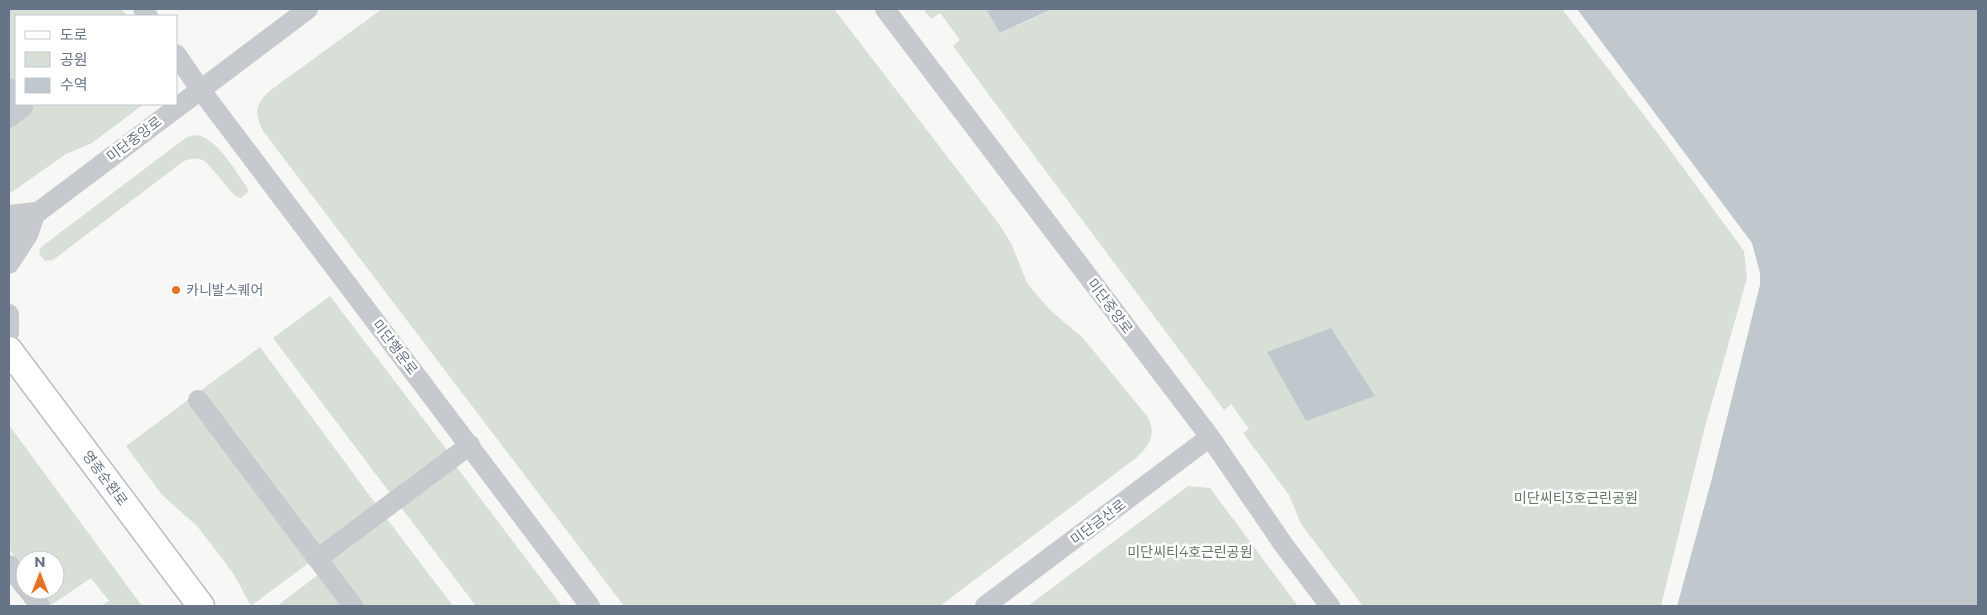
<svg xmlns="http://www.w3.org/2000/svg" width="1987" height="615" font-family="Montserrat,'Noto Sans KR',sans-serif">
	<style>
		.green { fill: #d8dfd6 }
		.water { fill: #c0c8ce }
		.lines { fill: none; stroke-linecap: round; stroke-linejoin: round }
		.major-casing { stroke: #b9bcc1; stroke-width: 29 }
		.minor { stroke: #c6c9cd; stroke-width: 20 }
		.major { stroke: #fff; stroke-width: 26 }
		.poi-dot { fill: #e57428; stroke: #fff; stroke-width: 2 }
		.labels { text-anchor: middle; stroke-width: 5; stroke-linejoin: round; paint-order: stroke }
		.street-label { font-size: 14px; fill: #677386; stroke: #fff }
		.poi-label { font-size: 14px; fill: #677386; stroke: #fff; text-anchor: start }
		.park-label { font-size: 14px; fill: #627862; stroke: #fff }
	</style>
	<rect width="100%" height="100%" fill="#f7f8f5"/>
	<path class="green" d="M9 9H121L127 16H16V89L9 79Z
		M382 9H834L999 224 1011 243 1027 283 1050 310 1083 338 1147 416C1157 434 1150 445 1136 458L940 606H624L263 131C254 112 255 107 268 92Z
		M923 9H986L1001 33 1052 9H1562L1657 132 1744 251 1747 278 1705 427 1661 606H1363L1301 524 1289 495 1243 433 1249 429 1231 404 1224 410 989 95 953 46 960 40 940 13 931 19Z
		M27 104H144L92 143 66 154 9 194V126Z
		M194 135C216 135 235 171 247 187L248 192 241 198 235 196 207 163C199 157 193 158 184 161L53 260 45 261 39 254 41 247 187 137Z
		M330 296 450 454 393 497 273 338Z
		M260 347 378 507 320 546 200 391Z
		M188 400 310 562 251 606 233 573 197 526 162 495 126 446Z
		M9 425 142 606H101L109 601 91 578 51 605 39 590H55V560H25V571L9 549Z
		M455 465 562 606H476L400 506Z
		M1188 486 1210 488 1298 606H1028Z
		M384 515 453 606H362L332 565V559Z
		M319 574 343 606H277Z"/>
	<path class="water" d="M986 9H1052L1000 33Z
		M1577 9H1978V606H1677L1711 482 1760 285V273L1752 243Z
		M1331 328 1375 396 1306 421 1267 352Z"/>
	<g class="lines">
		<defs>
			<path id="major" d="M9 350 201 606"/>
		</defs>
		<use href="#major" class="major-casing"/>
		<path class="minor" d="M143 9 148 16
			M885 9 1210 437 1283 544 1330 606
			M176 54 200 89 590 606
			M9 88 16 98
			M9 118 23 107 21 104
			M9 215 36 212 28 235 9 264
			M9 234 308 9
			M9 314V333
			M198 400 353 606
			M317 559 470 445
			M9 565 25 587
			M28 590 40 606
			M985 606 1210 437"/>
		<use href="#major" class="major"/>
	</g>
	<circle class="poi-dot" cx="176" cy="290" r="5"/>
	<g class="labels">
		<g class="street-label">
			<text transform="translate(134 139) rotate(-37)" y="5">미단중앙로</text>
			<text transform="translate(1110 306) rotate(53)" y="5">미단중앙로</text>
			<text transform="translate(395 347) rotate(53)" y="5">미단행운로</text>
			<text transform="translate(105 478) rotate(53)" y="5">영종순환로</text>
			<text transform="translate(1098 522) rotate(-37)" y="5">미단금산로</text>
		</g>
		<g class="poi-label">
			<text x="186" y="295">카니발스퀘어</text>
		</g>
		<g class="park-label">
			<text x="1576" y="503">미단씨티3호근린공원</text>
			<text x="1190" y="557">미단씨티4호근린공원</text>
		</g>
	</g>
	<rect width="1987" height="615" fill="none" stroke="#677386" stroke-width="20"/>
	<rect x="15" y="15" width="162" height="90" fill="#ffffff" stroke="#c2c7cf"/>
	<rect x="25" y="31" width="25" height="8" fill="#ffffff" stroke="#c2c7cf"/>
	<text x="60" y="40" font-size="15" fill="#677386">도로</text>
	<rect x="25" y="52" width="25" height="15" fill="#d8dfd6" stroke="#c2c7cf"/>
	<text x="60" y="65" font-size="15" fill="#677386">공원</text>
	<rect x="25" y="78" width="25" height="15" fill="#c0c8ce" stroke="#c2c7cf"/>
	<text x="60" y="90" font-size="15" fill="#677386">수역</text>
	<g transform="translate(40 575)"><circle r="24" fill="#ffffff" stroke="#c2c7cf"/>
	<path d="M0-4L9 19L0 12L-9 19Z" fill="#e57428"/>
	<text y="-8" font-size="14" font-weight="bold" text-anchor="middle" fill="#677386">N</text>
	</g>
</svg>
